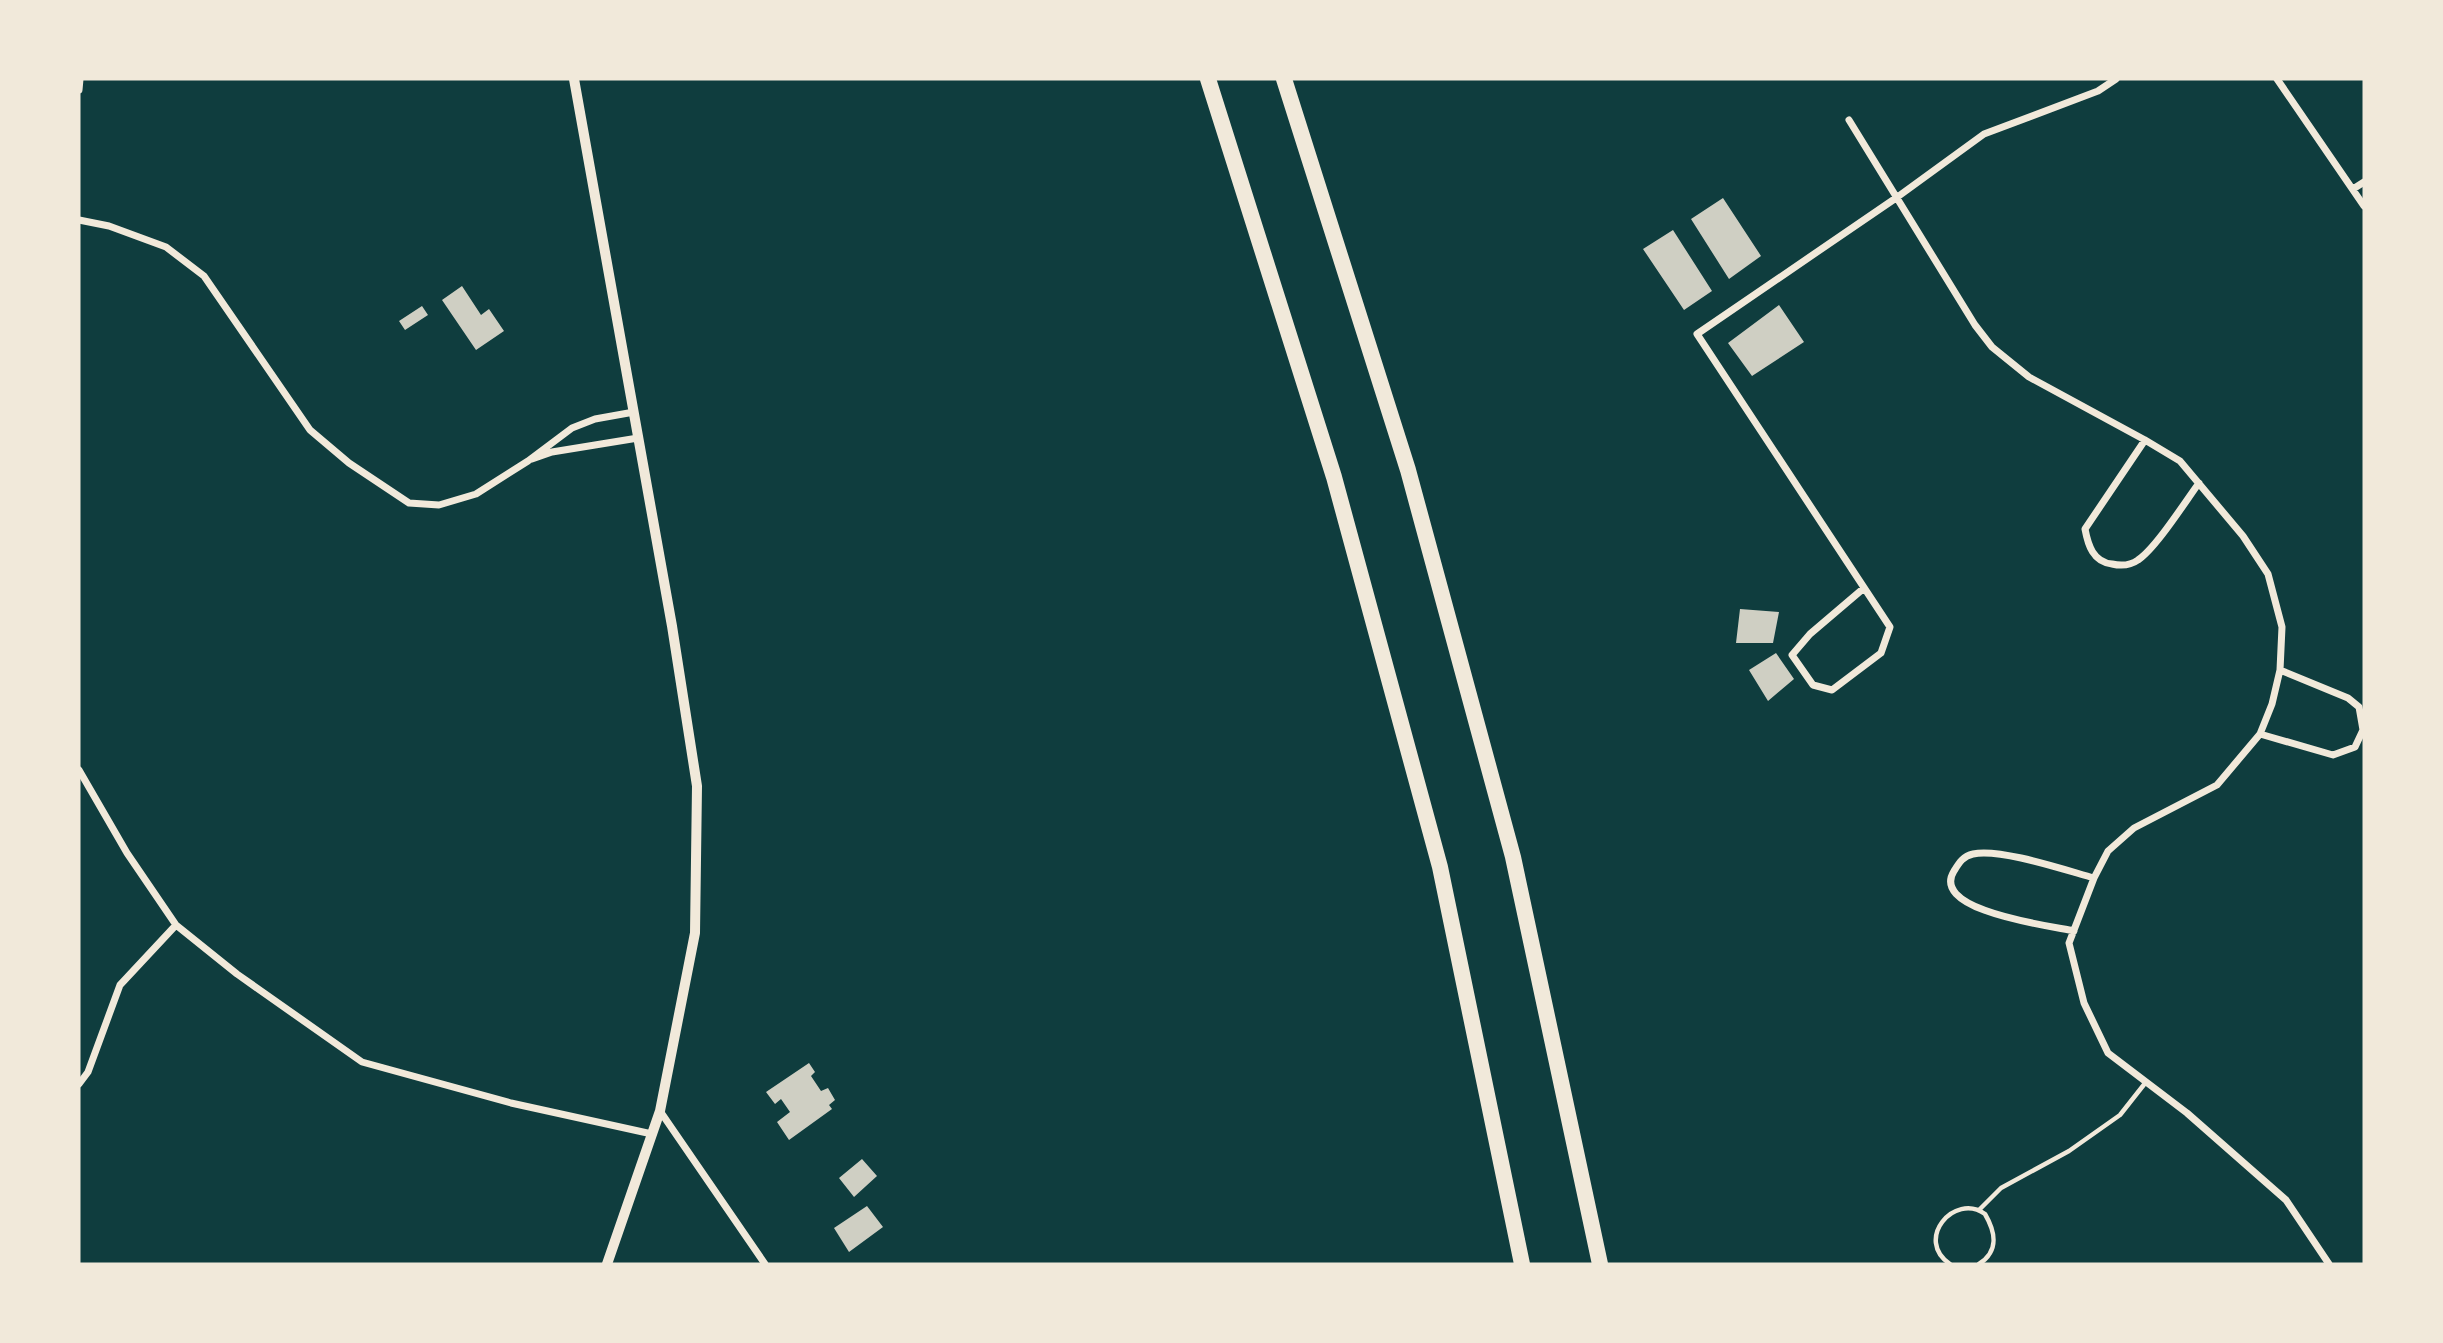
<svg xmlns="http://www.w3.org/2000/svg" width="2443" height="1343" font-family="'Roboto Serif',serif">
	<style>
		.building { fill: #cfcfc3 }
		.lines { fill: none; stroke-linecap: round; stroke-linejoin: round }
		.service { stroke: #f1e9da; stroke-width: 4.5 }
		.minor { stroke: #f1e9da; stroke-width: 7 }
		.tertiary { stroke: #f1e9da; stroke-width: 10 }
		.motorway { stroke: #f1e9da; stroke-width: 16 }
	</style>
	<rect width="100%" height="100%" fill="#0f3d3e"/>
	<path class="building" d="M1723 198 1761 256 1729 279 1691 219Z
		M1673 230 1712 291 1684 310 1643 249Z
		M462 286 481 315 489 309 504 331 476 350 442 300Z
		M1779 305 1804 342 1752 376 1728 343Z
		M422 306 428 315 405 330 399 321Z
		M1740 609 1779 612 1773 643H1736Z
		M1776 653 1794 679 1768 701 1749 670Z
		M809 1063 815 1072 811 1076 821 1091 828 1088 835 1100 829 1105 832 1109 789 1140 777 1122 790 1112 781 1099 775 1104 766 1092Z
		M862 1159 877 1176 854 1197 839 1178Z
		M867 1206 883 1227 849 1252 834 1228Z"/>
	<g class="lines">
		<path class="service" d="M1979 1210 2001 1188 2069 1151 2120 1115 2146 1082
			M1950 1264C1914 1240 1954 1192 1985 1214 1996 1233 1999 1251 1979 1264"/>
		<path class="minor" d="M2277 79 2364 206
			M79 90 80 79
			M1849 120 1975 325 1992 347 2029 377 2145 440 2180 461 2243 536 2268 574 2282 627 2280 670 2272 704 2260 734 2217 785 2134 828 2108 851 2094 878 2069 943 2084 1003 2108 1053 2187 1113 2286 1200 2329 1264
			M2353 189 2364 182
			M79 220 109 226 166 247 204 276 310 430 349 463 409 503 439 505 476 494 528 461 572 428 595 419 634 412
			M2145 440 2085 529C2088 545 2093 562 2112 564 2121 566 2131 565 2138 560 2156 548 2185 502 2199 483
			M532 459 552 452 638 438
			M1864 588 1810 634 1792 655 1813 685 1832 690 1881 653 1890 627 1697 334 1896 198 1984 134 2098 91 2116 79
			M2260 734 2333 755 2355 747 2363 730 2359 707 2348 698 2280 670
			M79 770 127 853 176 925 237 974 362 1062 511 1103 652 1134
			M2074 931C2051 926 1929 911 1954 871 1959 863 1963 856 1973 854 2000 848 2065 870 2094 878
			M79 1084 88 1072 120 985 176 925
			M660 1111 765 1264"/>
		<path class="tertiary" d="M574 79 672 626 697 786 695 933 660 1111 607 1264"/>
		<path class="motorway" d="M1208 79 1334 477 1440 867 1522 1264
			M1284 79 1408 470 1513 857 1600 1264"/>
	</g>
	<rect width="2443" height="1343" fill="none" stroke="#f1e9da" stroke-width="161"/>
</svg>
